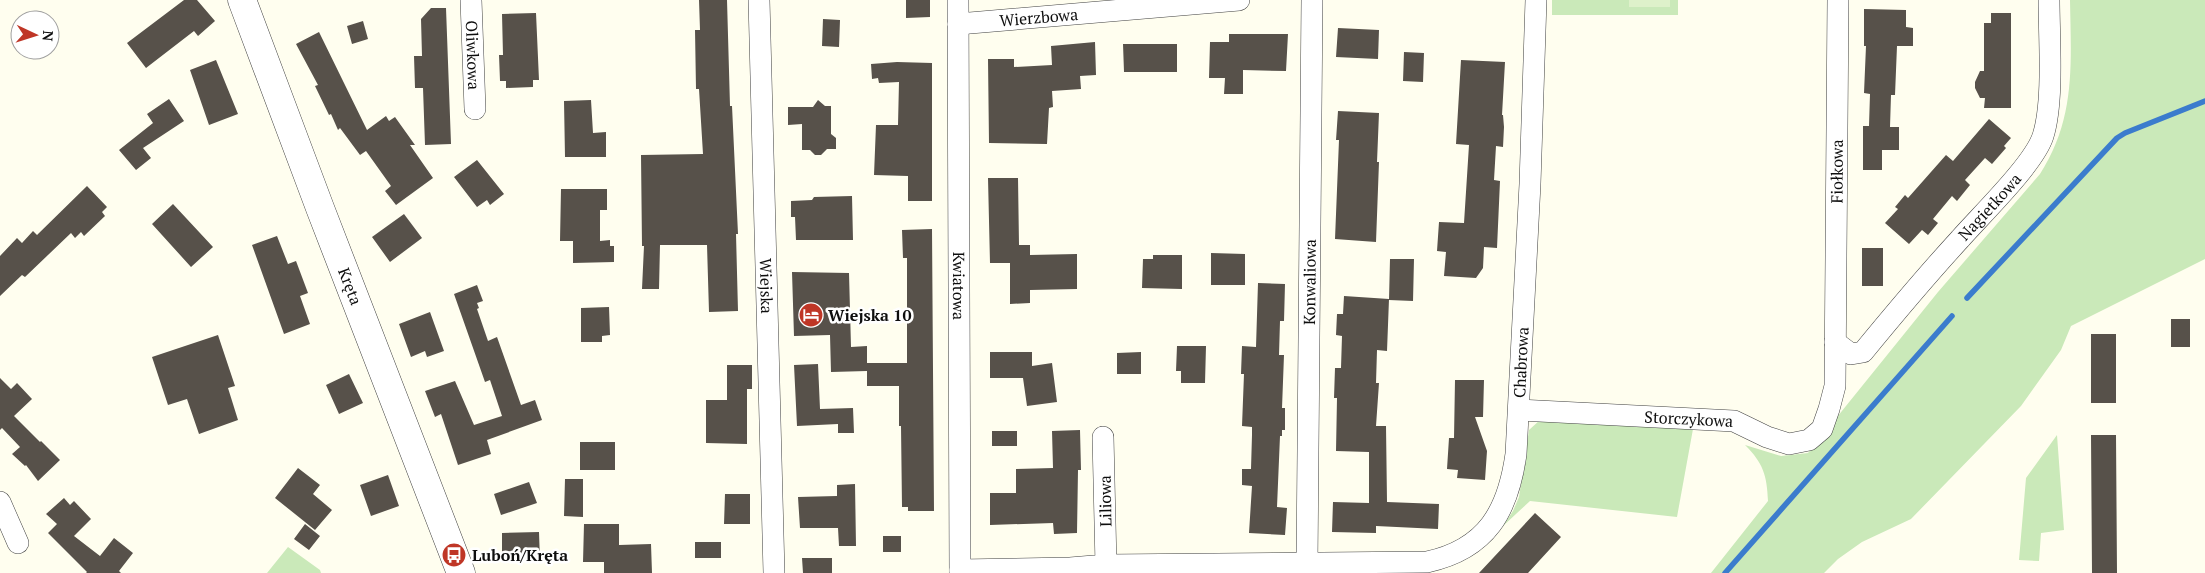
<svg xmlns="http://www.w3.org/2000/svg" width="2205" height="573" font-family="'PT Serif',serif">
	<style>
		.green { fill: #cae9b9 }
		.pitch { fill: #def1ca }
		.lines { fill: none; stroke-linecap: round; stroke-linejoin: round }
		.stream { stroke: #3b7ccd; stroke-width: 5.5 }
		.building { fill: #57514a }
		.minor-casing { stroke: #414141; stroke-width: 22 }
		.tertiary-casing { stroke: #414141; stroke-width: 29 }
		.minor { stroke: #fff; stroke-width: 21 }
		.tertiary { stroke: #fff; stroke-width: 28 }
		.labels { text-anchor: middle; stroke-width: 5; stroke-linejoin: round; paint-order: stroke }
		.street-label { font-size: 16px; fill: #0e0e0e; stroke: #fff }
		.poi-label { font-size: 16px; font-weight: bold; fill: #0e0e0e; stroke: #fff; text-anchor: start }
	</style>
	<rect width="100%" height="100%" fill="#fffeef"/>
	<path class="green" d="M1552 0H1629L1630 7H1670V0H1678V15H1552Z
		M2070 0H2205V259L2071 326 2061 350 2021 406 1911 519 1862 542 1838 559 1824 573H1711L1768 501C1767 475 1763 463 1745 445L1781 456 1808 453 1938 292 2040 174C2076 118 2071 64 2070 0Z
		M1540 420 1693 429 1677 517 1530 501 1503 526 1513 511 1519 497 1529 430Z
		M2057 435 2064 530 2041 533 2039 561 2019 560 2026 478Z
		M288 547 320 570 321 573H267Z"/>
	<path class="pitch" d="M1629 0H1670V7H1629Z"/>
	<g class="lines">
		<path class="stream" d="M1967 298 2117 138 2125 133 2205 101
			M1725 573 1952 316"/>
	</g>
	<path class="building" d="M184 0H197L215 21 198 36 194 31 146 68 127 43Z
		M699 0H727L730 106H732L738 234H736L738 311 709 312 707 245H660L659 289H642L644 246H642L641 155 703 154 699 89H696L695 30H700Z
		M906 0H930V17L906 18Z
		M431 8H446L451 144 425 145 423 88H415L414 56H422L421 19Z
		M1864 9 1906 10V27L1913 28V46H1897L1895 95H1891L1890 127H1899V150H1882V170H1863V126H1869L1870 94 1864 93 1866 46H1864Z
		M536 13 539 80H533V87L506 88V81H500L499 55H503L502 14Z
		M1991 13H2011V108H1984L1985 98H1980L1975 88V82L1980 71H1984V23H1991Z
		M823 19 840 20 839 47 822 46Z
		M363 21 368 39 352 44 347 26Z
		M1338 28 1379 30 1378 59 1336 57Z
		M319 32 367 130 386 116 389 121 395 117 415 145H410L433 178 396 205 385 191 391 186 366 151 360 155 340 128 338 130 331 114 329 115 315 86 318 85 296 44Z
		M1229 34H1288L1286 71 1243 70V94H1224L1225 78H1209L1210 42H1229Z
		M1095 42 1096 75 1080 76 1081 89 1052 91 1053 107 1049 108 1047 144 989 143 988 59H1014V67L1052 65 1051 46Z
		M1123 44H1177V72H1124Z
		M1404 52 1424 53 1423 82 1403 81Z
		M216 60 238 114 209 125 190 70Z
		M1461 60 1505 62 1502 115H1503L1504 127 1503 147 1496 146 1494 180 1500 181 1497 248 1484 247 1483 268 1476 278 1444 276 1446 252 1437 251 1439 222 1464 223 1469 145 1456 144Z
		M897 62 932 63V201H908V176L874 175 876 125H898L899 82 879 83 878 78 872 79 871 64Z
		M169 99 184 121 143 148 151 158 136 170 119 150 153 123 147 114Z
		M591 100 593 133 606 132V157H565L564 101Z
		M818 100 825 106H831V134L836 138V149H827L821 155H815L810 150H802V124L788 125V107H813Z
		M1338 111 1379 113 1377 162H1379L1376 242 1335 239 1339 140H1336Z
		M1989 119 2011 138 2004 146 2006 148 1992 164 1985 158 1965 180 1970 185 1957 201 1952 196 1933 219 1938 223 1928 235 1922 230 1909 244 1885 223 1898 209 1895 207 1905 195 1908 198 1946 155 1953 161Z
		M477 160 504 194 490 205 487 200 477 207 454 177Z
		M988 178H1018L1019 245H1030V255L1077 254V289L1030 290V303L1010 304V263H990Z
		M87 186 107 207 102 212 105 216 84 236 81 232 75 238 71 233 25 277 22 275 0 296V256L17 238 22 243 33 231 37 235Z
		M561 189H607V210H600V241L610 240V246H614V262L573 263V241H560Z
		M852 196 853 240H796L795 217H791V201L812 200 814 197Z
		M173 204 213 247 191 267 152 224Z
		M404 214 422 238 390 262 372 237Z
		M932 229 934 511H908V507H902L901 426H899V386H867V371L831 372 830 335 794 336 792 272 849 273 851 347 867 346V363H907V258H903L902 230Z
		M277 236 288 264 296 261 308 293 300 296 310 324 284 334 252 245Z
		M1862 248H1883V286H1862Z
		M1211 253 1245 254V285H1211Z
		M1153 255H1182V289L1142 288 1143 259H1153Z
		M1390 259H1414L1413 301 1389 300Z
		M1258 283 1285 284 1284 321H1280L1279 355H1284L1282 408H1285V430H1282V436H1280L1277 507 1287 508 1285 535 1249 533 1252 486 1242 485V469H1251L1252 435V427L1242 426 1244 374H1241L1242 346 1256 347Z
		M477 285 483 301 477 303 479 308 477 309 488 341 497 337 521 405 535 400 542 420 487 440 491 454 458 465 441 414 435 417 425 391 455 381 474 425 502 416 490 380 485 382 454 294Z
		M1344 296 1389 299 1387 351 1377 350 1376 383H1379L1376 426H1386L1387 502 1439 504 1438 529 1376 526V533L1332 532 1333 502 1369 503V452L1336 451 1337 398H1334L1335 368H1341L1342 336 1336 335 1337 314H1343Z
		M609 307 610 335 602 336V342H581V308Z
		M430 312 444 351 427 357 425 351 411 357 399 324Z
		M2171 319H2190V347H2171Z
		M2091 334H2116V403H2091Z
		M218 335 235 386 228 388 238 420 199 434 187 399 168 405 152 357Z
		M1177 346H1206L1205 383H1181V371H1176Z
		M990 352H1032V366L1052 363 1057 402 1027 406 1023 378H990Z
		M1141 352V374H1117V353Z
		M818 364 820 409 853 408 854 433H838V424L797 426 794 365Z
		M727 365H752V389H747V444L706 443V400H727Z
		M349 374 363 403 339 414 326 385Z
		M0 378 11 389 17 383 32 399 14 416 40 442 41 441 60 460 38 481 26 465 25 466 12 454 20 447 2 428 0 430Z
		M1455 380H1484L1483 417H1475L1487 451 1485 480 1457 478 1458 470 1447 469 1449 438H1454Z
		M1080 430 1081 470H1078L1077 533 1054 534 1053 523 990 525V493H1016V469L1053 468 1052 431Z
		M992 431H1017V446H992Z
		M2091 435H2116L2117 573H2092Z
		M580 442H615V470H580Z
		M298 468 320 485 313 494 332 510 315 530 275 498Z
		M388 475 399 506 371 516 360 485Z
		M565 479H583V517L564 516Z
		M529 482 537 503 501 515 494 494Z
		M855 484 856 546H839L838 528H800L798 497 837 496V485Z
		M725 494H750V524H724Z
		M64 498 70 505 74 501 91 519 74 536 100 556 114 538 133 553 119 571 121 573H86L87 572 48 533 57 524 46 514Z
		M1535 513 1561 537 1528 573H1479Z
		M305 524 320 536 309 550 294 539Z
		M584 524H619V545L651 544 652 573H604V562H583Z
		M539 532 540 561 502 562V533Z
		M883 536H901V552H883Z
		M695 542H721V558H695Z
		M802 558H832V573H803Z"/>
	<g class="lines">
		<defs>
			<g id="minor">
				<path id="s1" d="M471 0 475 109"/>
				<path id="s2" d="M759 0 774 573"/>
				<path id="s3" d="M958 0 960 573"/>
				<path id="s4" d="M958 24 1239 0"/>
				<path id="s5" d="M1835 342 1851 354 1863 352C1895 313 1926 276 1960 239 1981 215 2034 164 2043 136 2054 101 2049 38 2049 0"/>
				<path id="s6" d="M1519 410 1734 421 1767 437 1789 444 1809 440 1822 429 1829 409 1835 386 1838 0"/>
				<path d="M0 502 18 543"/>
				<path id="s7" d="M1307 564 1312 0"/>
				<path id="s8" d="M1106 565 1427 562C1487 549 1508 511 1516 454L1530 184 1536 0"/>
				<path d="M960 570 1070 568 1106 565 1103 437"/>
			</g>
			<g id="tertiary">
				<path id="s9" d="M242 0 320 208 461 573"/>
			</g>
		</defs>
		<use href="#minor" class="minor-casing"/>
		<use href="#tertiary" class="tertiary-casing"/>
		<use href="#minor" class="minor"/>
		<use href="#tertiary" class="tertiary"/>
	</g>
	<defs>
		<symbol id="hotel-disc" viewBox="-11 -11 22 22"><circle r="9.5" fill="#bf3626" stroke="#fff"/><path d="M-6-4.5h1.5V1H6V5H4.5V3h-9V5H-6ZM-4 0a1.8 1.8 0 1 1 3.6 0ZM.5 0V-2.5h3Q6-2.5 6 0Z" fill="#fff"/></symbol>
		<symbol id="bus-disc" viewBox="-11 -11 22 22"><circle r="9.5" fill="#bf3626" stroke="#fff"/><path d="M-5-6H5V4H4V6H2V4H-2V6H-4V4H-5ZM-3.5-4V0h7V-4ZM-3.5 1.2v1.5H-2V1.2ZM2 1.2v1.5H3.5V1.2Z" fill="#fff"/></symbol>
	</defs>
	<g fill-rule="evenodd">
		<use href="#hotel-disc" x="797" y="301" width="28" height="28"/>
		<use href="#bus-disc" x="440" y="541" width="28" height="28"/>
	</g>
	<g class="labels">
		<g class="street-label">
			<text dy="6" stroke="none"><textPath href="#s4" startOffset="81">Wierzbowa</textPath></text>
			<text dy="6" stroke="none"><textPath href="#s1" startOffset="55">Oliwkowa</textPath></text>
			<text dy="6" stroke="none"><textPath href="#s6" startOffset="572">Fiołkowa</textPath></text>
			<text dy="6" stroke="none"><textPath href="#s5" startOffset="225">Nagietkowa</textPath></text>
			<text dy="6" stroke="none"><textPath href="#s7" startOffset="282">Konwaliowa</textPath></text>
			<text dy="6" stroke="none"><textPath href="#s3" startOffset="286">Kwiatowa</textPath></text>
			<text dy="6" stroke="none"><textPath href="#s9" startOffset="306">Kręta</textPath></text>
			<text dy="6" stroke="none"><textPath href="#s2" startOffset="286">Wiejska</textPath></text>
			<text dy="6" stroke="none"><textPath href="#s8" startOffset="564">Chabrowa</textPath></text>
			<text dy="6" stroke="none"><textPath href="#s6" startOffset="170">Storczykowa</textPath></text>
			<text transform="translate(1105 501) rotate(-91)" y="6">Liliowa</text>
		</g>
		<g class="poi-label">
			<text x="828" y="321">Wiejska 10</text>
			<text x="472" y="561">Luboń/Kręta</text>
		</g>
	</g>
	<g transform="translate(35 35) rotate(94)"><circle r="24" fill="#ffffff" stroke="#9f9f9f"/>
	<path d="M0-4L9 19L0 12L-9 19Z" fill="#bf3626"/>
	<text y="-8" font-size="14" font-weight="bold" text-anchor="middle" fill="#0e0e0e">N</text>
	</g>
</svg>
